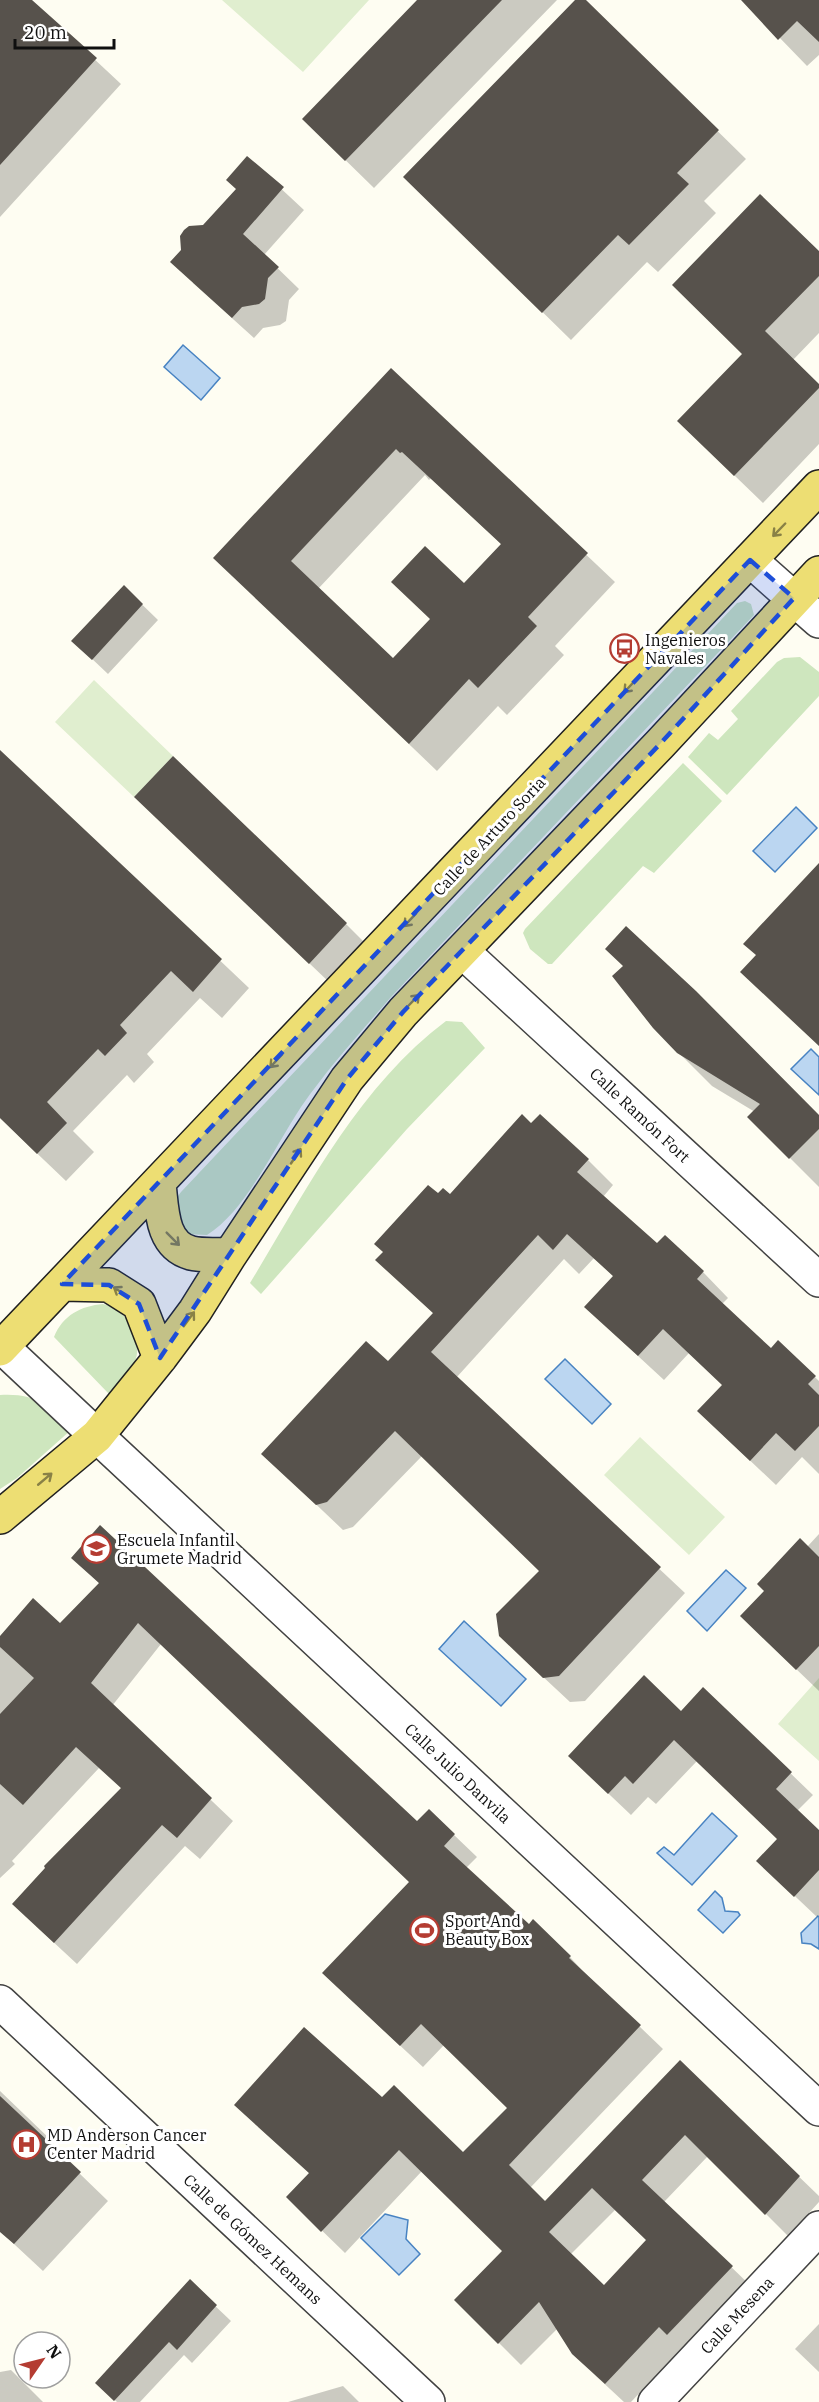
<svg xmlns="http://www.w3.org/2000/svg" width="819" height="2402" font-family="'IBM Plex Serif',serif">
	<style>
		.green { fill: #cee6be }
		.pitch { fill: #e0eecf }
		.water { fill: #bbd6f1; stroke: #4883c2; stroke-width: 1.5 }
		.shadow { fill: #0003; fill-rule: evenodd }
		.building { fill: #57524c; fill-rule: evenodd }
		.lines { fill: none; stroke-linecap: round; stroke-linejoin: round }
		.minor-casing { stroke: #424242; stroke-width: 36 }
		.tertiary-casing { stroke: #424242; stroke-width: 36 }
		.primary-casing { stroke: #202020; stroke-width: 36 }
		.minor { stroke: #fff; stroke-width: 33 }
		.tertiary { stroke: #fff; stroke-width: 33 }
		.primary { stroke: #edde73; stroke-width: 33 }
		.oneway { stroke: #898146 }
		.marked { fill: #1d4ed8; fill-opacity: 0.2; stroke: #1d4ed8; stroke-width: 4.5; stroke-dasharray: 12 8; stroke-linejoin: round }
		.labels { text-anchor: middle; stroke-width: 6; stroke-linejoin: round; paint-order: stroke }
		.poi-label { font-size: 16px; fill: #0f0f0f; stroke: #fff; text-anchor: start }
		.street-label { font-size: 16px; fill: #0f0f0f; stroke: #fff }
	</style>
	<rect width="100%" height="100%" fill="#fefdf2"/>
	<path class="green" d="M745 601 751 604 754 615 391 997C360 1033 328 1068 301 1107 275 1146 246 1211 207 1235L184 1234 175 1200 181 1192 737 603Z
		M800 657 819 672V696L727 795 688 757 709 733 718 740 738 719 731 711 777 662 784 658Z
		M683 763 722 801 654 873 643 866 552 964H548L530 949 523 933 525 929Z
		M446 1021 462 1022 485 1048 407 1129 261 1294 250 1283C306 1191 358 1087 446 1021Z
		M103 1304C128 1310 145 1339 134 1364 128 1376 117 1385 109 1394L54 1337C63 1315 81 1306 103 1304Z
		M0 1395C38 1393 46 1406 71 1430L17 1478 0 1489Z"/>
	<path class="pitch" d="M222 0H369L303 72Z
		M94 680 173 756 134 797 55 722Z
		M640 1437 725 1517 689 1555 604 1475Z
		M819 1678V1761L778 1724Z"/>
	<path class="water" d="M183 345 220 378 201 400 164 367Z
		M796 807 817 828 775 872 753 851Z
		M811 1049 819 1057V1095L791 1069Z
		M565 1359 611 1404 592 1424 545 1379Z
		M726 1570 746 1588 707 1631 687 1611Z
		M464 1621 526 1679 501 1706 439 1649Z
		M712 1813 737 1836 692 1885 657 1853 664 1847 674 1855Z
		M715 1891 722 1898 725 1911 738 1912 740 1915 723 1933 698 1910Z
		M818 1916 819 1917V1949L811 1944 802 1943 801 1933Z
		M385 2214 408 2220 406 2239 420 2254 399 2275 361 2238Z"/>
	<path class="shadow" d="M0 0H31L121 84 0 217Z
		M419 0H557L374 188 332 147Z
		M577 0H584L746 159 704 201 716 213 658 272 647 262 571 340 433 205Z
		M743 0H819V55L807 66Z
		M248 158 304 210 264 255 299 289 289 300 286 321 280 325 263 328 254 338 193 283 204 226 238 189Z
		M819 253V333L793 360 819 386V444L763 503 707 449 744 354Z
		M391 370 615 582 555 646 564 655 507 715 498 706 437 771 215 558ZM425 475 429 480 431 478 502 545 393 661 318 589Z
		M124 587 158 620 108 674 89 656Z
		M0 752 249 988 222 1018 200 998 147 1054 154 1062 134 1083 127 1075 73 1131 94 1152 66 1181 0 1118Z
		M157 818 346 924 367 945 331 984Z
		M678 1052 819 1117V1187L749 1117 755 1112 712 1086Z
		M531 1125 588 1160 613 1185 603 1197 657 1246 703 1272 728 1298 722 1304 771 1350 778 1342 819 1381V1474L802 1457 776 1485 724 1436V1385L689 1353 664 1380 612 1332 614 1277 594 1258 579 1274 564 1259 456 1378 685 1593 585 1701 570 1702 526 1661 541 1571 422 1456 353 1527 343 1530 263 1454 388 1364 434 1314 377 1260 438 1196H450Z
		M819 1534V1691L767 1641 807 1547Z
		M73 1558 417 1823 429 1811 477 1857 466 1868 529 1926 570 1957 591 1980 663 2049 530 2188 545 2203 680 2062 819 2196V2202L788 2236 708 2156 664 2202 754 2289 690 2356 682 2348 631 2402H624L596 2376 558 2328 521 2365 456 2300 504 2252 422 2171 345 2253 310 2219V2174L258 2127 382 2099 463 2154 509 2108 444 2045 423 2067 346 1995 411 1882 161 1644 112 1706 233 1821 200 1859 185 1846 77 1964 36 1926 122 1789 99 1768 12 1861 15 1864 0 1878V1638L60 1625 100 1584ZM615 2210 648 2241 604 2287 570 2255Z
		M703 1689 813 1795 797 1811 819 1832V1915L817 1917 780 1882 779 1839 697 1761 656 1804 648 1797 631 1815 592 1778 681 1713Z
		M0 2091 52 2141 49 2144 108 2201 43 2271 0 2231Z
		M190 2282 231 2321 192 2363 184 2355 140 2402H117L97 2383Z
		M819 2324V2372L795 2349Z
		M11 2370 43 2402H0V2372Z
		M343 2386 359 2402H288Z"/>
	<path class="building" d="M0 0H32L97 58 0 165Z
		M417 0H502L345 161 302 119Z
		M575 0H586L719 130 677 173 689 184 629 245 618 235 542 313 403 177Z
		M741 0H819V42L797 21 778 40Z
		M247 156 284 187 243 234 279 267 268 278 265 299 259 304 242 307 232 318 170 262 181 250 180 236 184 230 189 226 203 225 236 189 226 180Z
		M760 194 819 251V276L765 331 819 384V388L734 476 677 421 742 354 672 285Z
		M391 368 588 553 528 617 537 626 478 688 469 679 409 744 213 558ZM396 449 400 453 402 452 501 544 464 583 425 546 391 582 430 619 393 658 291 561Z
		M124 585 143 604 92 660 71 641Z
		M0 750 222 959 193 992 171 971 120 1025 127 1033 105 1056 98 1049 47 1102 67 1123 37 1154 0 1118Z
		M173 756 347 923 309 964 134 797Z
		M819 863V1046L740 972 756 955 743 944Z
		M626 926 696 991 819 1115V1129L789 1159 747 1117 760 1104 677 1053 653 1028 612 976 623 966 605 949Z
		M522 1114 531 1123 540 1114 589 1159 577 1172 657 1243 665 1235 704 1271 697 1279 743 1322 771 1348 778 1340 816 1376 808 1384 819 1395V1426L795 1451 776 1433 750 1461 697 1411 722 1385 663 1329 638 1356 584 1307 613 1276 567 1234 553 1250 538 1235 431 1352 661 1567 559 1676 543 1678 499 1636 496 1614 539 1571 395 1431 327 1502 316 1505 261 1454 366 1341 388 1361 433 1313 375 1260 383 1252 374 1244 428 1185 438 1193 443 1188 450 1194Z
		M100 1525 417 1821 429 1809 455 1834 444 1846 529 1924 533 1919 571 1956 569 1958 641 2025 509 2165 545 2201 680 2060 800 2176 765 2215 685 2135 642 2180 733 2266 667 2335 659 2327 605 2384 572 2354 539 2302 498 2344 454 2300 502 2251 399 2150 321 2232 286 2197 309 2173 234 2105 304 2027 382 2097 394 2085 463 2152 507 2108 421 2024 400 2046 322 1973 409 1882 138 1623 91 1683 212 1798 177 1838 162 1825 54 1943 12 1904 45 1868 44 1866 121 1788 76 1747 23 1805 0 1784V1714L34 1678 0 1647V1636L33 1598 60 1623 99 1583 71 1558ZM592 2188 646 2240 604 2285 549 2232Z
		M800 1538 819 1557V1646L796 1670 740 1616 764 1591 757 1584Z
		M644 1675 681 1711 703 1687 792 1772 776 1789 819 1830V1870L794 1897 756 1861 777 1839 674 1740 633 1784 625 1776 608 1794 568 1756Z
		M0 2096 81 2172 14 2244 0 2232Z
		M190 2279 217 2305 177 2350 169 2342 114 2401 95 2383Z"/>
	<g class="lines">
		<defs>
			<path id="minor" d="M750 560 819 621
				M462 951 819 1280
				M97 1436 819 2109
				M0 2002 428 2402
				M655 2402 819 2228"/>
			<path id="tertiary" d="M0 1345 97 1436"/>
			<path id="primary" d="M159 1184C162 1209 161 1245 191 1253 203 1256 218 1254 230 1255
				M62 1284 109 1285 139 1304 160 1358
				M0 1349 819 487
				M0 1517 97 1436 160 1358 195 1311 230 1255 347 1079 403 1012 660 744 819 573"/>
		</defs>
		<use href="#minor" class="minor-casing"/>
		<use href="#tertiary" class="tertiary-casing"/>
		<use href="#primary" class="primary-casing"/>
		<use href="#minor" class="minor"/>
		<use href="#tertiary" class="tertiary"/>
		<use href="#primary" class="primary"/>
	</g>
	<defs><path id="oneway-shaft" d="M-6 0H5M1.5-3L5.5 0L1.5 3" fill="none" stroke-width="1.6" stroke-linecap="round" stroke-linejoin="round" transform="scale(1.5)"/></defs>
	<g class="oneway">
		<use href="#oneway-shaft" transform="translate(779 530) rotate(134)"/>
		<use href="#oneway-shaft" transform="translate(630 686) rotate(133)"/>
		<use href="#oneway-shaft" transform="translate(410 920) rotate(133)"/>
		<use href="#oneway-shaft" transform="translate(413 1001) rotate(-46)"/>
		<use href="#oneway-shaft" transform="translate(276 1061) rotate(133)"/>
		<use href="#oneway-shaft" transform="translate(296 1156) rotate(-56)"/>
		<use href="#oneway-shaft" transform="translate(173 1239) rotate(45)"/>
		<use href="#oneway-shaft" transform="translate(121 1292) rotate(-147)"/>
		<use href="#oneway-shaft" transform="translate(189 1319) rotate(-54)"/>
		<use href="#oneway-shaft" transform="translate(45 1479) rotate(-40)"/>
	</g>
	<path class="marked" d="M750 560 794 598 660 744 403 1012 347 1079 160 1358 139 1304 109 1285 62 1284Z"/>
	<defs>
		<symbol id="bus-ring" viewBox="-11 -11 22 22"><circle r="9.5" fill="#fff" stroke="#b43c32" stroke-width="1.5"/><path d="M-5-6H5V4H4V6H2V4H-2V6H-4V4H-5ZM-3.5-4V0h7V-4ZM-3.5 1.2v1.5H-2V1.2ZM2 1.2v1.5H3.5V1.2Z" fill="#b43c32"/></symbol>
		<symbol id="school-ring" viewBox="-11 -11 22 22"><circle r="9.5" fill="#fff" stroke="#b43c32" stroke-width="1.5"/><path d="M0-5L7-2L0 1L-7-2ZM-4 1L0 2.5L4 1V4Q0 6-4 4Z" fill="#b43c32"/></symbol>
		<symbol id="stadium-ring" viewBox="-11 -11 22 22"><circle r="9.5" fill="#fff" stroke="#b43c32" stroke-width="1.5"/><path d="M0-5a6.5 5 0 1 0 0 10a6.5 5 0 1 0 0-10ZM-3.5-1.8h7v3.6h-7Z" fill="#b43c32"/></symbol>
		<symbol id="hospital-ring" viewBox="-11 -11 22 22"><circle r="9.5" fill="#fff" stroke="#b43c32" stroke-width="1.5"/><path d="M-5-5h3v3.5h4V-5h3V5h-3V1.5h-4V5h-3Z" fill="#b43c32"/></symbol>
	</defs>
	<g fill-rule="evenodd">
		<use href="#bus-ring" x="608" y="632" width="33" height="33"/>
		<use href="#school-ring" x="80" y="1532" width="33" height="33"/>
		<use href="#stadium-ring" x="408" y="1914" width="33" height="33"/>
		<use href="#hospital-ring" x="10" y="2128" width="33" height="33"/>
	</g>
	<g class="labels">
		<g class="poi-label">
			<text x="645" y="646">Ingenieros<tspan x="645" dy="18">Navales</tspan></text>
			<text x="117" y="1546">Escuela Infantil<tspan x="117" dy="18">Grumete Madrid</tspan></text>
			<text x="445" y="1927">Sport And<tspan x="445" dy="18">Beauty Box</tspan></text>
			<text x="47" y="2141">MD Anderson Cancer<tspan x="47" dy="18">Center Madrid</tspan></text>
		</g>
		<g class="street-label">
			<text transform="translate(489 836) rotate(-47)" y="6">Calle de Arturo Soria</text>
			<text transform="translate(640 1115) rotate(43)" y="6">Calle Ramón Fort</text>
			<text transform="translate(458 1773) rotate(43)" y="6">Calle Julio Danvila</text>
			<text transform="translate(253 2239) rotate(43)" y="6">Calle de Gómez Hemans</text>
			<text transform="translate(737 2315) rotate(-47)" y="6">Calle Mesena</text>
		</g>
	</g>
	<g transform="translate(42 2360) rotate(55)"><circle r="28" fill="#ffffff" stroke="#9f9f9f" stroke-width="1.5"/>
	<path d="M0-4.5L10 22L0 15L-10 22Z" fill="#b43c32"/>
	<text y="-9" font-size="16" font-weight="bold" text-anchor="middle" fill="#0f0f0f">N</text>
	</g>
	<path d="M15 39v9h99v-9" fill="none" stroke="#0f0f0f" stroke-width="3"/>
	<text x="24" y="39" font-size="18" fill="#0f0f0f" stroke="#ffffff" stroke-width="4.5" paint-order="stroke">20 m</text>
</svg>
